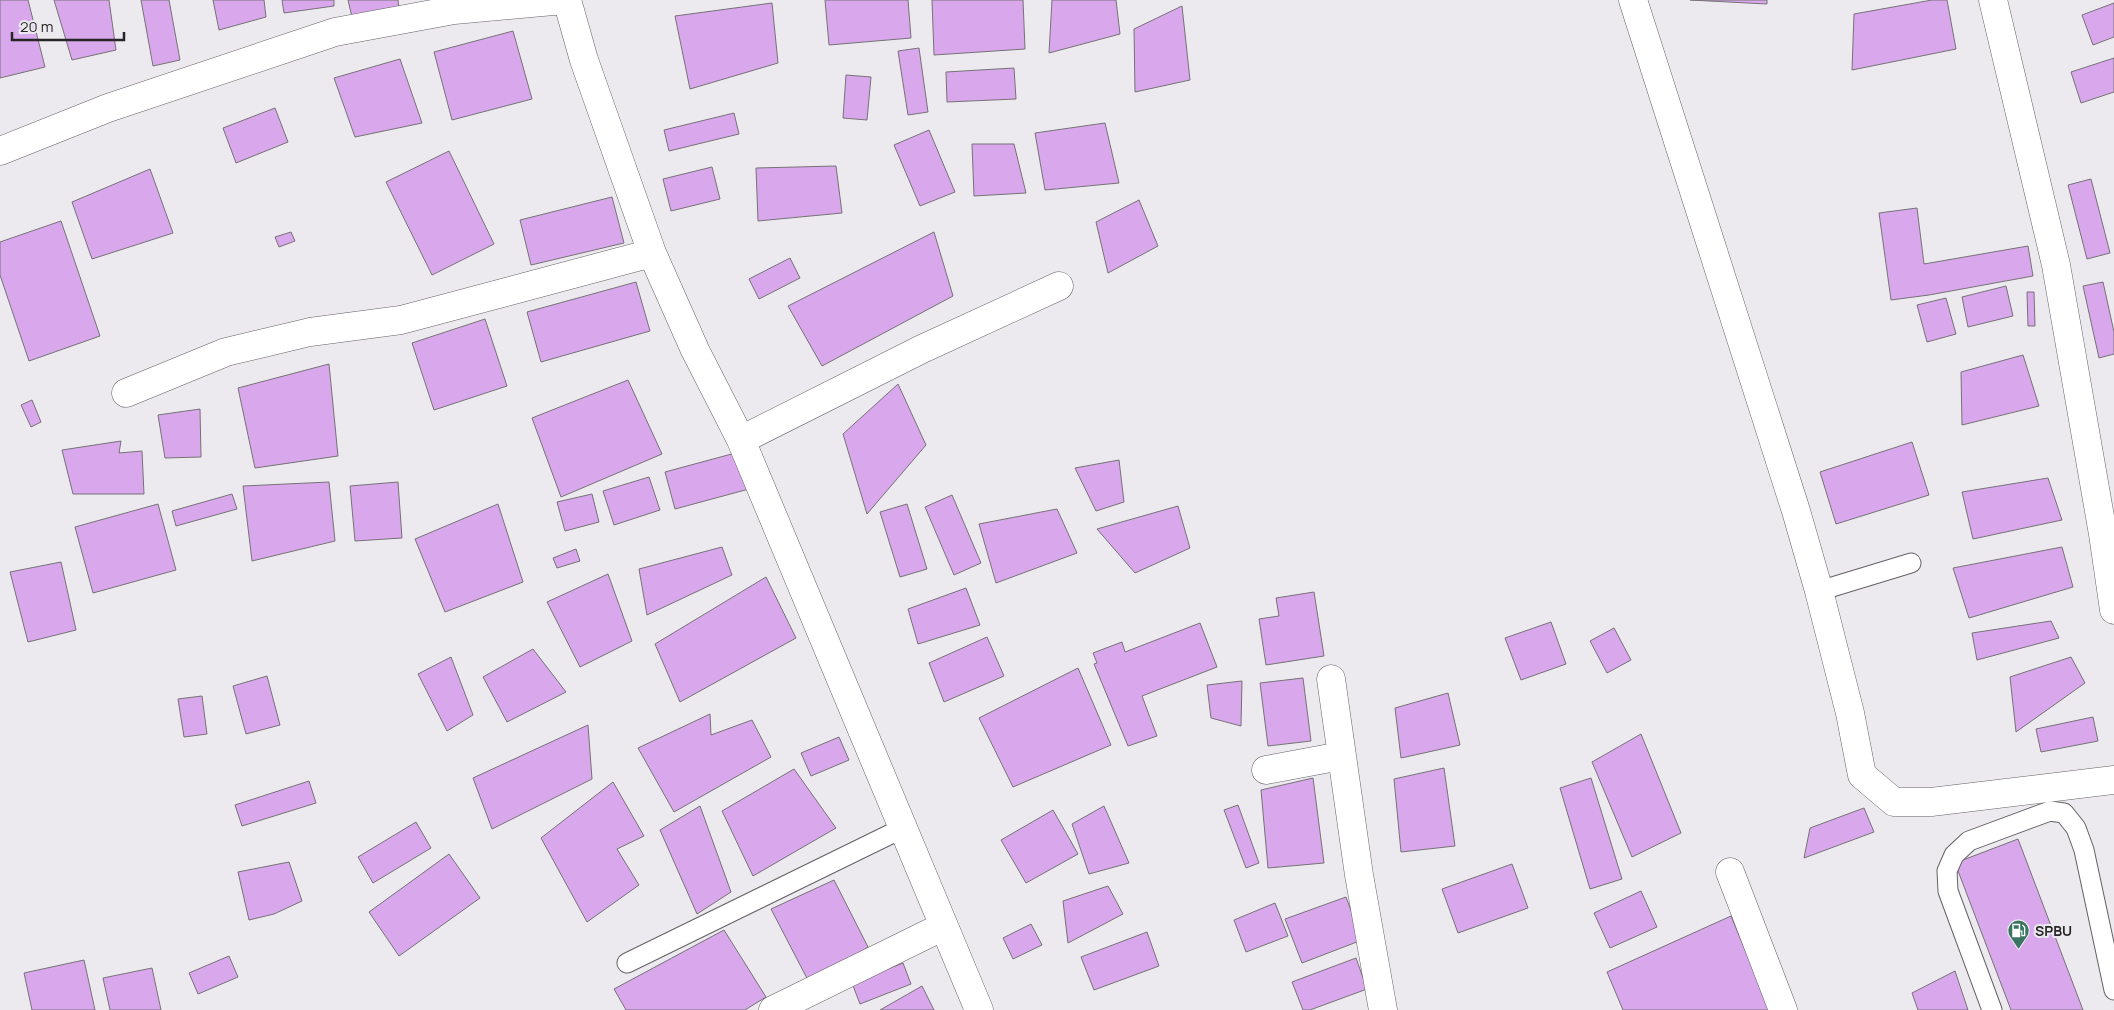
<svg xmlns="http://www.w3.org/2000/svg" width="2114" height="1010" font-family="Manrope,sans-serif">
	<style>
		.building { fill: #d9a8ec; stroke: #757276 }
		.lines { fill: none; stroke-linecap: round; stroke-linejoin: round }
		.service-casing { stroke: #646165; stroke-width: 21 }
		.minor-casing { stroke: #646165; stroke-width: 29 }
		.service { stroke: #fff; stroke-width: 19 }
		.minor { stroke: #fff; stroke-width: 28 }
		.labels { text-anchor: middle; stroke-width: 4; stroke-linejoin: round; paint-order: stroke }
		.poi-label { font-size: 14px; font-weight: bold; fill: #272627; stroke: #edeaef; text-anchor: start }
	</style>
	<rect width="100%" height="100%" fill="#edeaef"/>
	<path class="building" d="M0 0H28L45 67 0 78Z
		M54 0H109L116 50 72 60Z
		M141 0H169L180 60 153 66Z
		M213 0H264L266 17 219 30Z
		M282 0H334V6L284 13Z
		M348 0H398L399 9 352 17Z
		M825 0H908L911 38 829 45Z
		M932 0H1023L1025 49 934 55Z
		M1052 0H1116L1120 34 1049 53Z
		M1690 0H1767V4Z
		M1932 0H1947L1956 49 1852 70 1854 14Z
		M772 3 778 63 690 89 675 16Z
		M2114 3V37L2093 45 2082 15Z
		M1182 6 1190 80 1135 92 1134 29Z
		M513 31 532 99 452 120 434 52Z
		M919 48 928 112 908 115 898 51Z
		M2114 58V92L2081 103 2071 72Z
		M400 59 422 123 355 137 334 78Z
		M1014 68 1016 99 947 102 946 72Z
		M846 75 871 77 867 120 843 118Z
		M275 108 288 142 236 163 223 128Z
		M734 113 739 134 669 151 664 130Z
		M1105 123 1119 183 1045 190 1035 133Z
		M929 130 955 192 920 206 894 145Z
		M972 144H1014L1026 193 974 196Z
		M449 151 494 244 432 275 386 182Z
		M836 166 842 213 758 221 756 168Z
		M712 167 720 199 671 211 663 179Z
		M150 169 173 233 92 259 72 202Z
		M2091 179 2110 253 2087 259 2068 185Z
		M612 197 624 243 531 265 520 220Z
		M1139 200 1158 246 1108 273 1096 222Z
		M1917 208 1924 264 2028 246 2033 276 1929 295 1891 300 1879 213Z
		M61 221 100 336 29 361 0 275V242Z
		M291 232 295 241 279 247 275 237Z
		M934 232 953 296 822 366 788 306Z
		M790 258 800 278 759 299 749 279Z
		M636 282 650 331 541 362 527 312Z
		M2103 282 2114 332V354L2099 358 2083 286Z
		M2006 286 2013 316 1968 327 1962 297Z
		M2027 292H2034L2035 326H2028Z
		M1946 298 1956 334 1927 342 1917 305Z
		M485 319 507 386 434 410 412 343Z
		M2023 355 2039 406 1962 425 1961 372Z
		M329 364 338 456 255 468 238 388Z
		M628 380 662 454 561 497 532 418Z
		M898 384 926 445 867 514 843 434Z
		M32 400 41 422 31 427 21 405Z
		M200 409 201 457 165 458 158 415Z
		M121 441 119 453 142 451 144 494H73L62 450Z
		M1912 442 1929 495 1836 524 1820 472Z
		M739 452 749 489 675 509 665 472Z
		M1119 460 1124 502 1096 511 1075 468Z
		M649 477 660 510 614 525 603 491Z
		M2048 478 2062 520 1973 539 1962 492Z
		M329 482 335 541 252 561 243 486Z
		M398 482 402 538 355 541 350 486Z
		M232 494 237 509 176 526 172 511Z
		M592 494 599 522 565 531 557 502Z
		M952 495 981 563 954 575 925 507Z
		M158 504 176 570 93 593 75 527Z
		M498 504 523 582 445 612 415 539Z
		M907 504 927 569 900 577 880 512Z
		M1178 506 1190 548 1135 573 1097 529Z
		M1057 509 1077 553 996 583 979 524Z
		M722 547 732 575 647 615 639 569Z
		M2062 547 2073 587 1969 618 1953 568Z
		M576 549 580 561 557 568 553 558Z
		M61 562 76 630 28 642 10 572Z
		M608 574 632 641 580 667 547 602Z
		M766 577 796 638 680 702 655 644Z
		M966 588 980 625 918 644 908 609Z
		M1314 592 1324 656 1266 665 1259 619 1279 616 1276 598Z
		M2051 621 2059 638 1977 660 1972 633Z
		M1551 622 1566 664 1521 680 1505 638Z
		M1200 623 1217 667 1142 696 1157 736 1128 746 1094 664 1097 663 1093 653 1122 642 1125 652Z
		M1614 628 1631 660 1607 673 1590 641Z
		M987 637 1004 676 944 702 929 663Z
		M533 649 566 692 507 722 483 677Z
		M451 657 473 715 447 731 418 674Z
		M2071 657 2085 683 2016 732 2010 677Z
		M1078 668 1111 745 1013 787 979 718Z
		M267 676 280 725 246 734 233 686Z
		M1303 678 1311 741 1268 746 1260 683Z
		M1242 681 1241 726 1211 718 1207 685Z
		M1448 693 1460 745 1401 758 1395 708Z
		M202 696 207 734 184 737 178 699Z
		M710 714 711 735 752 720 771 757 674 812 638 748Z
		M2093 717 2098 741 2041 752 2036 729Z
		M588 725 592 779 492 829 473 778Z
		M1641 734 1681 833 1632 857 1592 762Z
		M839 737 849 760 811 776 801 753Z
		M1444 768 1455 846 1401 852 1394 779Z
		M794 769 836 828 753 876 722 811Z
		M1313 778 1324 863 1268 868 1261 790Z
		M1591 778 1622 879 1590 889 1560 788Z
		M309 781 316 803 242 826 235 805Z
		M613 782 644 836 617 849 639 885 587 922 541 838Z
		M1238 805 1259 863 1246 868 1224 810Z
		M700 806 731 892 697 914 660 830Z
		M1104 806 1129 863 1089 874 1072 824Z
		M1864 808 1874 832 1804 858 1810 828Z
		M1053 810 1078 854 1026 883 1001 840Z
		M416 822 431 848 373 883 358 857Z
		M2018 839 2083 1010H2011L1955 863Z
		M449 854 480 898 399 956 369 912Z
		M289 862 302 901 274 914 249 920 238 872Z
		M1512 864 1528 908 1458 933 1442 889Z
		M834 880 868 947 811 986 771 909Z
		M1108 886 1123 914 1068 943 1063 901Z
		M1641 891 1657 927 1610 948 1594 913Z
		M1346 897 1362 940 1302 963 1285 919Z
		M1275 903 1288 936 1246 952 1234 920Z
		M1731 916 1770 1010H1623L1607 972Z
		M1031 924 1042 945 1013 959 1003 938Z
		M724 930 766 997 745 1010H626L614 989Z
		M1147 932 1159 966 1094 990 1081 957Z
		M229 956 238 977 198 994 189 973Z
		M1356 958 1367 989 1310 1010H1303L1292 982Z
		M84 960 95 1010H32L24 973Z
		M903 963 911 984 860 1004 852 983Z
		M152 968 161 1010H110L103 978Z
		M1955 971 1968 1010H1918L1912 993Z
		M922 986 934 1010H880Z"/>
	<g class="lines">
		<defs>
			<path id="service" d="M1819 591 1911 563
				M627 963 903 828
				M1992 1010 1948 891 1947 871 1954 855 1969 841 2050 811 2064 813 2076 828 2084 850 2114 990"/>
			<path id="minor" d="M567 0 584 60 652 253 695 350 741 440 979 1010
				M1633 0 1796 511 1819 591 1850 713 1862 775 1894 802H1931L2114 780
				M1993 0 2056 265 2103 534 2114 610
				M0 151 108 108 335 32 454 10 564 0
				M126 393 226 352 310 332 401 320 652 253
				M741 440 922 349 1059 286
				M1331 679 1359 875 1383 1010
				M1266 770 1341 756
				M1730 872 1783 1010
				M773 1010 944 926"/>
		</defs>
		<use href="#service" class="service-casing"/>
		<use href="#minor" class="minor-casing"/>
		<use href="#service" class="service"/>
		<use href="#minor" class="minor"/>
	</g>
	<defs>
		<symbol id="fuel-pin" viewBox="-11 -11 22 30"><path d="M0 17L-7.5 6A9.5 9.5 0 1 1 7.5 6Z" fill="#397560" stroke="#edeaef"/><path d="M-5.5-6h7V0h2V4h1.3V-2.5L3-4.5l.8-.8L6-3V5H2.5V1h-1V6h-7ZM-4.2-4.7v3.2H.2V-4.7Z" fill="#fff"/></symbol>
	</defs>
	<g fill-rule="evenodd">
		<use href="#fuel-pin" x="2006" y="918" width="25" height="34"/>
	</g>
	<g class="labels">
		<g class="poi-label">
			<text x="2035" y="936">SPBU</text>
		</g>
	</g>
	<path d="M12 32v8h112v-8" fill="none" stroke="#272627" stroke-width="2.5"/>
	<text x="20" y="32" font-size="15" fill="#272627" stroke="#edeaef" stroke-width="4" paint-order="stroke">20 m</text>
</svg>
